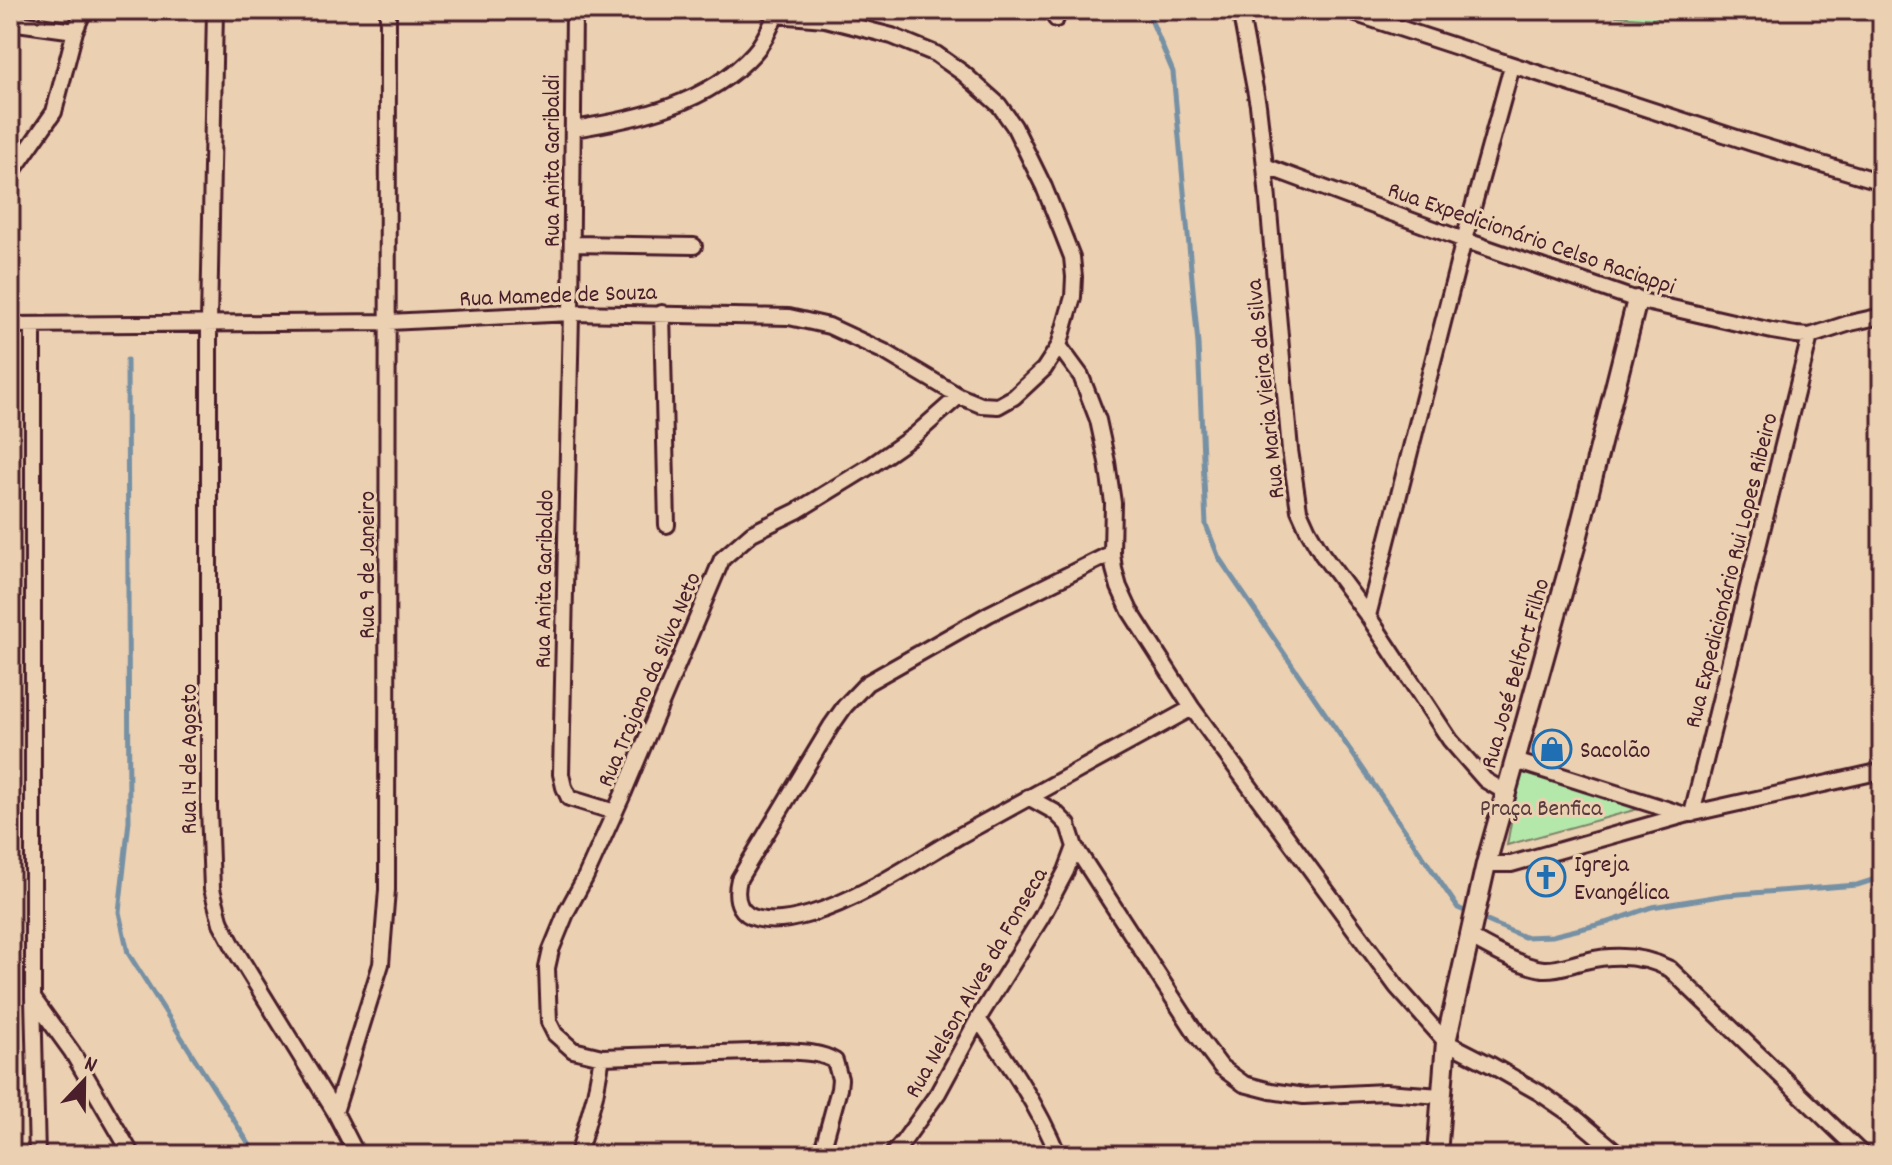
<svg xmlns="http://www.w3.org/2000/svg" width="1892" height="1165" font-family="Dekko,sans-serif">
	<style>
		.green { fill: #b4e8aa; stroke: #7f846a; stroke-width: 2 }
		.lines { fill: none; stroke-linecap: round; stroke-linejoin: round }
		.stream { stroke: #7690a4; stroke-width: 5 }
		.minor-casing { stroke: #4a1f2b; stroke-width: 20 }
		.tertiary-casing { stroke: #4a1f2b; stroke-width: 24 }
		.minor { stroke: #ebd0b2; stroke-width: 14 }
		.tertiary { stroke: #ebd0b2; stroke-width: 18 }
		.labels { text-anchor: middle; stroke-width: 6; stroke-linejoin: round; paint-order: stroke }
		.street-label { font-size: 24px; fill: #4a1f2b; stroke: #ebd0b2 }
		.poi-label { font-size: 24px; fill: #4a1f2b; stroke: #ebd0b2; text-anchor: start }
		.park-label { font-size: 24px; fill: #5a3d3e; stroke: #ebd0b2 }
	</style>
	<rect width="100%" height="100%" fill="#ebd0b2"/>
	<filter id="ink" filterUnits="userSpaceOnUse"><feTurbulence type="fractalNoise" baseFrequency=".0125" numOctaves="2"/><feDisplacementMap in="SourceGraphic" scale="16" xChannelSelector="R" yChannelSelector="G"/><feConvolveMatrix kernelMatrix="1 2 1 2 8 2 1 2 1" color-interpolation-filters="sRGB"/></filter>
	<g filter="url(#ink)">
		<path class="green" d="M1576 10H1679L1654 19 1594 14Z
			M1520 772 1649 806 1507 845Z"/>
		<g class="lines">
			<path class="stream" d="M1147 10 1173 72 1198 344 1206 525 1219 558 1458 908 1469 913
				M127 360 129 821 119 912 128 953 256 1155
				M1478 917 1524 937 1552 936 1609 922 1652 907 1726 895 1857 885 1882 877"/>
			<defs>
				<path id="minor" d="M215 10 209 323V807L212 889 221 923 237 953 335 1112 357 1155
					M574 10 571 313 561 774 564 787 569 798 615 812
					M1050 10 1056 19
					M1240 10 1258 105 1265 166 1290 450 1299 510 1308 530 1322 554 1368 616 1450 740 1485 780 1505 792
					M1344 10 1755 144 1882 182
					M10 22 75 31
					M573 129C638 119 708 104 754 53 764 42 770 28 776 15
					M1265 166 1464 240 1637 300 1772 331 1796 335 1810 336 1850 323 1882 316
					M10 175 54 112 75 31 84 10
					M572 244 694 246
					M662 313 667 525
					M10 325 389 322 571 313 789 317 829 326 885 352 959 396 981 405 998 406 1014 397 1044 369 1059 346 1073 297 1074 277 1072 257 1061 229 1044 187 1014 126 999 105 963 73 936 54 892 36 825 19 776 15 767 10
					M33 325V998L37 1155
					M1059 346 1081 376 1098 420 1107 462 1113 503 1112 553 1114 569 1119 587 1130 611 1192 708 1397 987 1446 1042 1491 1065 1540 1093 1572 1115 1620 1155
					M1112 553 989 614 867 683 845 706 831 726 739 879C727 928 777 924 810 914 863 898 913 863 961 835 1038 792 1115 750 1192 708
					M1368 616 1464 240 1512 66
					M1515 761 1685 815
					M1692 814 1810 336
					M1075 847 1197 1035 1221 1067 1244 1084 1271 1091 1304 1096 1385 1092 1441 1096
					M1486 864H1511L1685 815 1882 771
					M1469 937C1489 948 1520 966 1543 969 1558 970 1571 964 1585 961 1614 954 1644 956 1670 969L1863 1155
					M33 998 72 1052 132 1155
					M978 1019C1008 1062 1038 1105 1058 1155
					M335 1112 381 964 387 890 388 10
					M578 1155 595 1095 602 1057
					M821 1155 839 1089 840 1079 835 1061C820 1052 800 1052 783 1051L602 1057 573 1050 555 1034 549 1022 547 968 551 950 567 911 585 878 623 794 722 559 752 533 797 511 872 465 915 435 959 396
					M892 1155 903 1142 938 1093 978 1019 1041 918 1066 871 1075 847 1068 825 1055 812 1028 797"/>
				<path id="tertiary" d="M1437 1155 1446 1042 1486 864 1576 543 1637 300"/>
			</defs>
			<use href="#minor" class="minor-casing"/>
			<use href="#tertiary" class="tertiary-casing"/>
			<use href="#minor" class="minor"/>
			<use href="#tertiary" class="tertiary"/>
		</g>
	</g>
	<defs>
		<symbol id="shop-ring" viewBox="-11 -11 22 22"><circle r="9.5" fill="#ebd0b2" stroke="#1f6fb2" stroke-width="1.5"/><path d="M-5-2.5h2.3a2.7 3.5 0 0 1 5.4 0H5L5.5 6h-11ZM-1.5-2.5h3a1.5 2.3 0 0 0-3 0Z" fill="#1f6fb2"/></symbol>
		<symbol id="church-ring" viewBox="-11 -11 22 22"><circle r="9.5" fill="#ebd0b2" stroke="#1f6fb2" stroke-width="1.5"/><path d="M-1.2-6h2.4v3.5h3.3v2.4h-3.3V6h-2.4V-.1h-3.3v-2.4h3.3Z" fill="#1f6fb2"/></symbol>
	</defs>
	<g fill-rule="evenodd">
		<use href="#shop-ring" x="1530" y="727" width="44" height="44"/>
		<use href="#church-ring" x="1524" y="855" width="44" height="44"/>
	</g>
	<g class="labels">
		<g class="street-label">
			<text transform="translate(551 161) rotate(-90)" y="8">Rua Anita Garibaldi</text>
			<text transform="translate(1532 237) rotate(19)" y="8">Rua Expedicionário Celso Raciappi</text>
			<text transform="translate(558 294) rotate(-2)" y="8">Rua Mamede de Souza</text>
			<text transform="translate(1264 389) rotate(-96)" y="8">Rua Maria Vieira da Silva</text>
			<text transform="translate(366 565) rotate(-90)" y="8">Rua 9 de Janeiro</text>
			<text transform="translate(1730 570) rotate(-76)" y="8">Rua Expedicionário Rui Lopes Ribeiro</text>
			<text transform="translate(543 579) rotate(-89)" y="8">Rua Anita Garibaldo</text>
			<text transform="translate(1514 673) rotate(-74)" y="8">Rua José Belfort Filho</text>
			<text transform="translate(648 679) rotate(-67)" y="8">Rua Trajano da Silva Neto</text>
			<text transform="translate(188 759) rotate(-90)" y="8">Rua 14 de Agosto</text>
			<text transform="translate(975 982) rotate(-60)" y="8">Rua Nelson Alves da Fonseca</text>
		</g>
		<g class="poi-label">
			<text x="1580" y="757">Sacolão</text>
			<text x="1574" y="871">Igreja<tspan x="1574" dy="28">Evangélica</tspan></text>
		</g>
		<g class="park-label">
			<text x="1541" y="815">Praça Benfica</text>
		</g>
	</g>
	<rect width="1892" height="1165" fill="none" stroke="#ebd0b2" stroke-width="40"/>
	<rect x="20" y="20" width="1852" height="1125" fill="none" stroke="#4a1f2b" stroke-width="3" filter="url(#ink)"/>
	<g transform="translate(84 1081) rotate(22)" stroke="#ebd0b2" stroke-width="6" paint-order="stroke">
	<path d="M0-6L14 30L0 20L-14 30Z" fill="#4a1f2b"/>
	<text y="-12" font-size="22" font-weight="bold" text-anchor="middle" fill="#4a1f2b">N</text>
	</g>
</svg>
